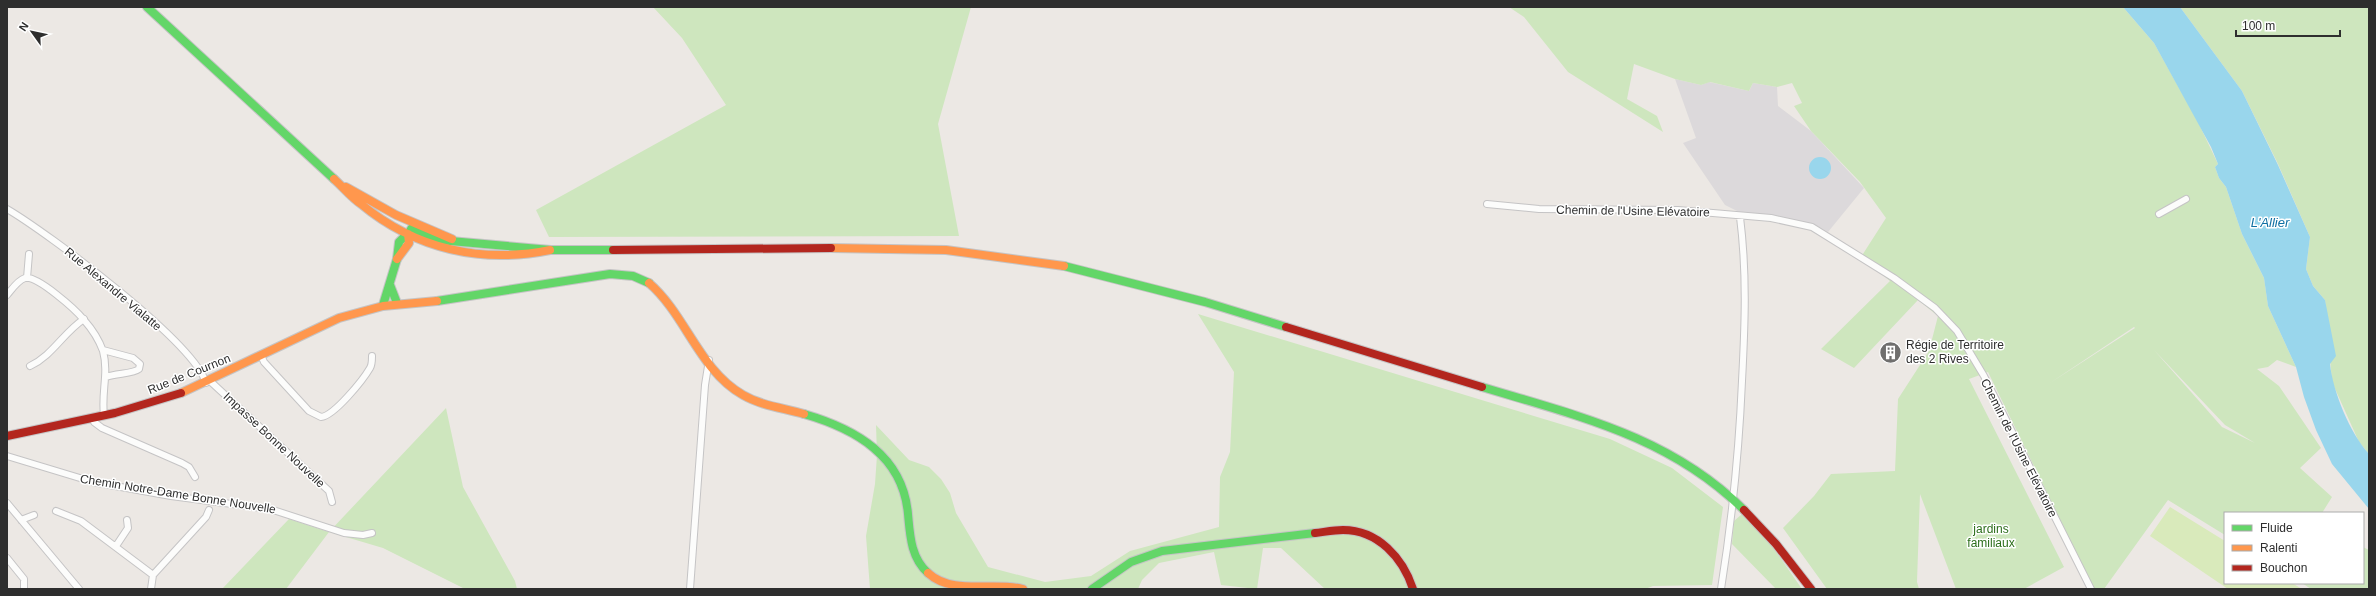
<svg xmlns="http://www.w3.org/2000/svg" width="2376" height="596" font-family="Arial,sans-serif">
	<style>
		.industrial { fill: #dcd9db }
		.green { fill: #cee6be; fill-rule: evenodd }
		.pitch { fill: #d9eabb }
		.water { fill: #99d6ec }
		.lines { fill: none; stroke-linecap: round; stroke-linejoin: round }
		.street-casing { stroke: #c5c4c5; stroke-width: 8 }
		.fast-casing { stroke: #c5c4c5; stroke-width: 10 }
		.slow-casing { stroke: #c5c4c5; stroke-width: 10 }
		.jam-casing { stroke: #c5c4c5; stroke-width: 10 }
		.street { stroke: #fcfcfb; stroke-width: 6 }
		.fast { stroke: #63d668; stroke-width: 8 }
		.slow { stroke: #ff974d; stroke-width: 8 }
		.jam { stroke: #b3261e; stroke-width: 8 }
		.labels { text-anchor: middle; stroke-width: 3; stroke-linejoin: round; paint-order: stroke }
		.street-label { font-size: 12px; fill: #2e2e2e; stroke: #fff }
		.poi-label { font-size: 12px; fill: #2e2e2e; stroke: #fff; text-anchor: start }
		.park-label { font-size: 12px; fill: #2c6e1b; stroke: #fff }
		.water-label { font-size: 13px; font-style: italic; fill: #0d6fa3; stroke: #fff }
	</style>
	<rect width="100%" height="100%" fill="#ece8e4"/>
	<path class="industrial" d="M1675 79 1701 85 1709 82 1749 91 1753 83 1777 87 1778 106 1811 131 1864 188 1828 232 1814 224 1771 215 1743 214 1725 205 1683 143 1696 138Z"/>
	<path class="green" d="M653 7H971L938 124 959 236 549 237 536 210 726 105 682 38Z
		M1509 7H2123L2154 43 2198 122 2218 164 2215 167 2219 178 2226 187 2242 234 2264 278 2268 306 2296 367 2277 360 2268 367 2257 369 2279 386 2321 448 2300 468 2332 497 2322 513H2225V535L2168 500 2104 589H2094L1988 372 1969 379 2064 567 2024 589H1956L1920 494 1917 582 1919 589H1827L1783 528 1814 496 1831 474 1895 471 1898 399 1929 351 1938 316 1918 300 1854 368 1821 349 1890 281 1861 257 1886 218 1860 182 1811 131 1794 106 1802 103 1792 83 1777 87 1753 83 1749 91 1710 82 1701 85 1675 79 1634 64 1627 99 1657 116 1663 132 1568 72 1524 17ZM2134 327 2135 328 2050 383ZM2154 350 2225 425 2255 443 2222 427Z
		M2180 7H2369V454L2359 442 2332 382 2325 300 2313 286 2306 269 2310 237 2278 164 2242 91Z
		M1198 314 1610 439 1672 468 1723 507 1712 585 1653 586 1645 589H1325L1281 548H1263L1257 589 1221 585 1214 552 1159 563 1142 580 1138 589H870L866 536 875 484 877 455 876 425 909 460 929 467 941 479 950 493 956 513 988 567 1045 582 1091 576 1130 551 1219 527 1220 477 1230 452 1234 372Z
		M446 408 463 487 515 581 517 589H465L383 548 329 532 286 589H222L289 519 329 532Z
		M1742 514 1770 543 1802 589H1776L1732 544 1734 521Z
		M2363 547 2369 550V589H2311L2302 583H2363Z"/>
	<path class="pitch" d="M2170 507 2225 541V583H2292L2302 589H2228L2150 536Z"/>
	<path class="water" d="M2123 7H2180L2242 91 2278 165 2310 237 2306 269 2313 286 2325 300 2336 356 2330 364C2333 392 2350 433 2369 454V509L2332 464 2316 430 2304 397 2296 367 2268 306 2264 278 2242 234 2226 187 2219 178 2215 167 2218 164 2211 147 2154 43Z
		M1809 168a11 11 0 1 1 22 0a11 11 0 1 1-22 0Z"/>
	<g class="lines">
		<defs>
			<path id="street" d="M1487 204 1539 209 1678 210 1771 218 1812 227 1894 278 1935 308 1957 331 1984 376 2091 589
				M7 209C48 233 194 342 206 383
				M2159 214 2186 199
				M27 278 29 254
				M7 295C12 289 18 280 25 278 37 275 76 310 84 320 92 329 99 340 103 351 109 373 101 393 104 415
				M103 350 133 358 140 364 139 369C133 374 116 373 106 377
				M261 355 264 362 309 411 321 417C334 416 363 380 370 368 372 365 372 359 372 356
				M30 366C53 355 63 333 84 319
				M210 381 329 491 332 502
				M92 418 94 422 102 428 182 463 189 467 195 477
				M7 456 93 482 171 496 270 509 344 533 363 535 372 533
				M7 503 79 589
				M56 511 81 521 153 575
				M21 520 34 515
				M116 546 128 528 127 520
				M7 558 24 579V589
				M151 589 153 575 206 517 209 510
				M690 589 705 385 709 360
				M1721 589C1732 520 1739 451 1742 381 1745 324 1747 273 1740 217"/>
			<path id="fast" d="M147 7 334 179
				M411 229 439 240 551 250H613
				M1064 266 1205 302 1286 327
				M390 285 397 303
				M437 301 610 274 633 276 649 283
				M383 305 397 259 399 242 410 231
				M1482 387C1578 416 1671 437 1744 510
				M804 414C856 429 903 456 908 514 910 536 911 558 928 573
				M1092 589 1131 562 1162 551 1315 533"/>
			<path id="slow" d="M334 179C343 187 351 197 361 204 415 249 482 264 550 250
				M346 187 396 215 452 239
				M831 248 946 250 1064 266
				M397 259 409 243 408 234
				M649 283C686 315 699 370 743 395 762 406 784 408 804 414
				M181 393 339 318 383 306 437 301
				M928 573C953 596 993 581 1023 589"/>
			<path id="jam" d="M613 250 831 248
				M1286 327 1482 387
				M7 436 115 413 181 393
				M1744 510 1776 544 1811 589
				M1315 533C1324 532 1334 530 1343 530 1378 530 1403 558 1413 589"/>
		</defs>
		<use href="#street" class="street-casing"/>
		<use href="#fast" class="fast-casing"/>
		<use href="#slow" class="slow-casing"/>
		<use href="#jam" class="jam-casing"/>
		<use href="#street" class="street"/>
		<use href="#fast" class="fast"/>
		<use href="#slow" class="slow"/>
		<use href="#jam" class="jam"/>
	</g>
	<defs>
		<symbol id="building-disc" viewBox="-11 -11 22 22"><circle r="9.5" fill="#706f6e" stroke="#fff"/><path d="M-4-6H4V6H1V3H-1V6H-4ZM-2.5-4.3h1.7v1.8h-1.7ZM.8-4.3h1.7v1.8H.8ZM-2.5-1h1.7V.8h-1.7ZM.8-1h1.7V.8H.8Z" fill="#fff"/></symbol>
	</defs>
	<g fill-rule="evenodd">
		<use href="#building-disc" x="1878" y="340" width="25" height="25"/>
	</g>
	<g class="labels">
		<g class="street-label">
			<text transform="translate(1633 211) rotate(1)" y="4">Chemin de l'Usine Elévatoire</text>
			<text transform="translate(113 289) rotate(40)" y="4">Rue Alexandre Vialatte</text>
			<text transform="translate(189 374) rotate(-22)" y="4">Rue de Cournon</text>
			<text transform="translate(274 440) rotate(43)" y="4">Impasse Bonne Nouvelle</text>
			<text transform="translate(2019 448) rotate(63)" y="4">Chemin de l'Usine Elévatoire</text>
			<text transform="translate(178 494) rotate(9)" y="4">Chemin Notre-Dame Bonne Nouvelle</text>
		</g>
		<g class="poi-label">
			<text x="1906" y="349">Régie de Territoire<tspan x="1906" dy="14">des 2 Rives</tspan></text>
		</g>
		<g class="park-label">
			<text x="1991" y="533">jardins<tspan x="1991" dy="14">familiaux</tspan></text>
		</g>
		<g class="water-label">
			<text x="2270" y="227">L'Allier</text>
		</g>
	</g>
	<rect width="2376" height="596" fill="none" stroke="#2e2e2e" stroke-width="16"/>
	<rect x="2224" y="512" width="140" height="72" fill="#ffffff" stroke="#ababab"/>
	<rect x="2232" y="525" width="20" height="6" fill="#63d668" stroke="#ababab"/>
	<text x="2260" y="532" font-size="12" fill="#2e2e2e">Fluide</text>
	<rect x="2232" y="545" width="20" height="6" fill="#ff974d" stroke="#ababab"/>
	<text x="2260" y="552" font-size="12" fill="#2e2e2e">Ralenti</text>
	<rect x="2232" y="565" width="20" height="6" fill="#b3261e" stroke="#ababab"/>
	<text x="2260" y="572" font-size="12" fill="#2e2e2e">Bouchon</text>
	<g transform="translate(32 32) rotate(303)" stroke="#ffffff" stroke-width="3" paint-order="stroke">
	<path d="M0-3L7 15L0 10L-7 15Z" fill="#2e2e2e"/>
	<text y="-6" font-size="11" font-weight="bold" text-anchor="middle" fill="#2e2e2e">N</text>
	</g>
	<path d="M2236 30v6h104v-6" fill="none" stroke="#2e2e2e" stroke-width="2"/>
	<text x="2242" y="30" font-size="12" fill="#2e2e2e" stroke="#ffffff" stroke-width="3" paint-order="stroke">100 m</text>
</svg>
